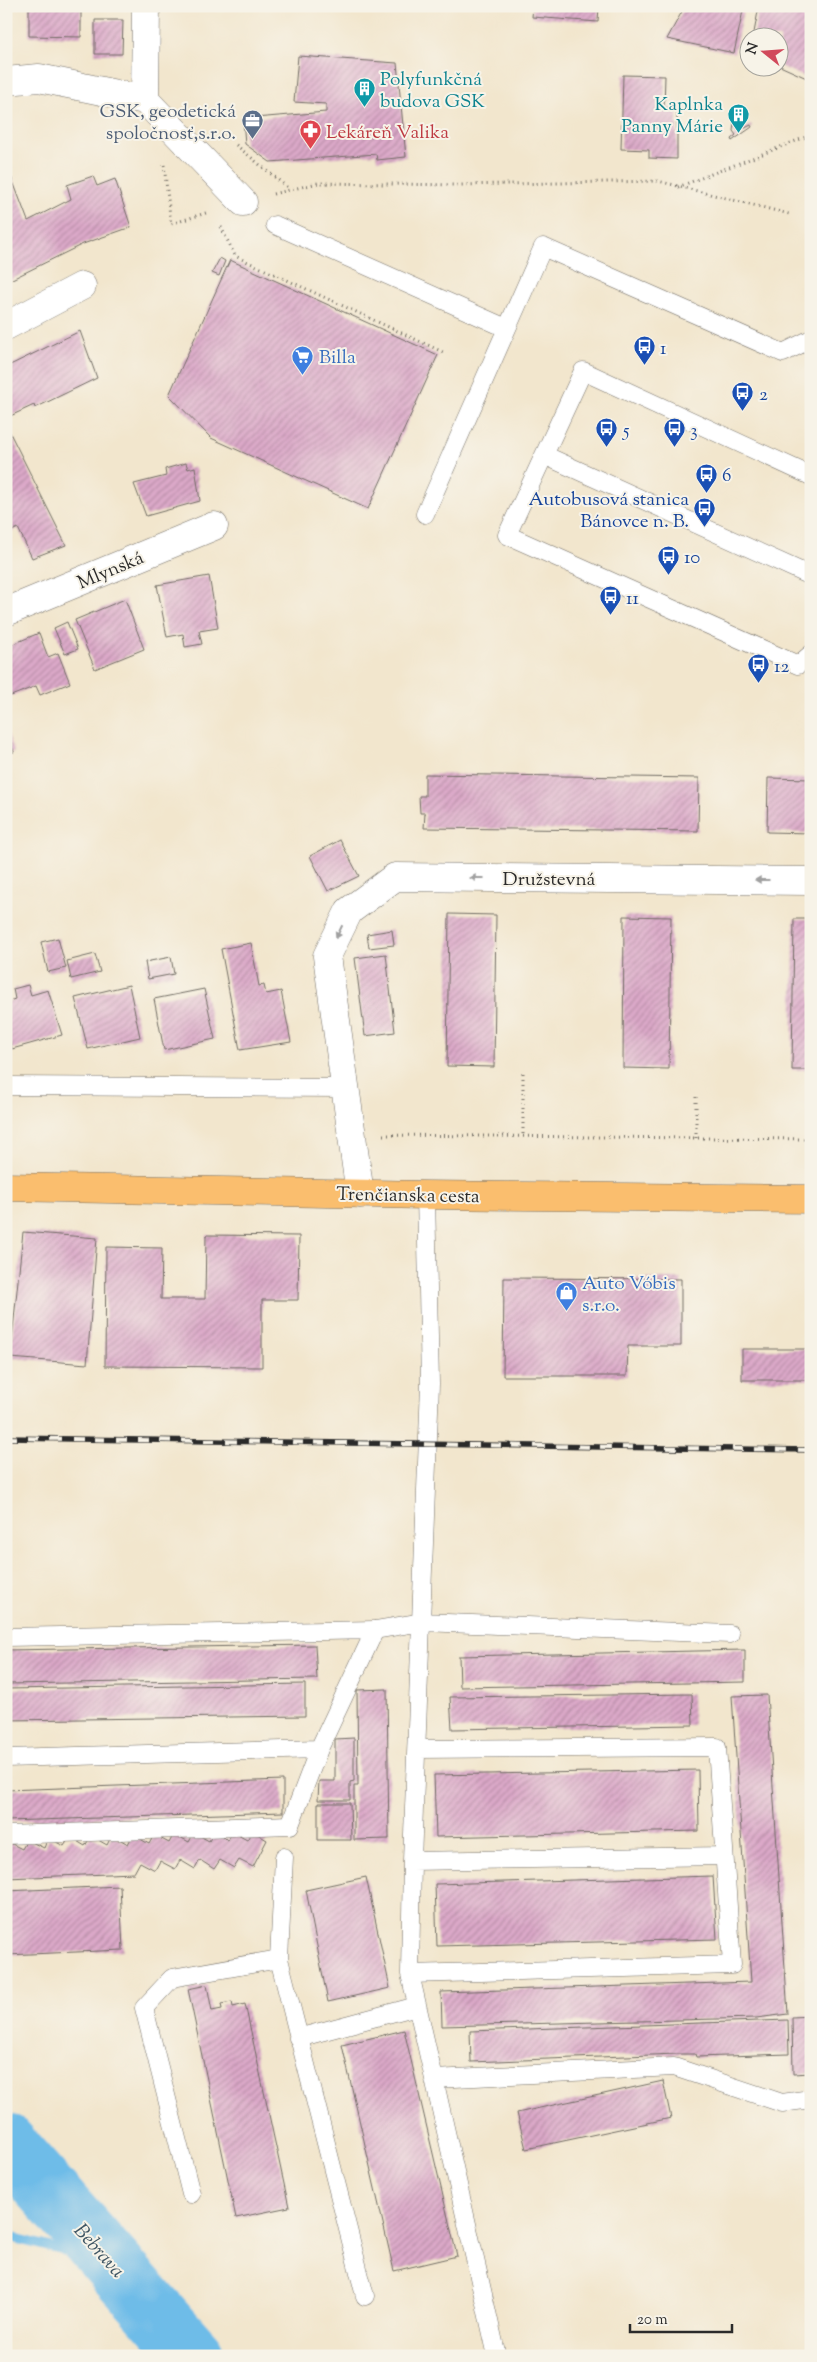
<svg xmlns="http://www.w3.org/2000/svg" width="817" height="2362" font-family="'Sorts Mill Goudy',serif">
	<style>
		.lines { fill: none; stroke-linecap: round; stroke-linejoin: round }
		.stream { stroke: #6ebce8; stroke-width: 10 }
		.river { stroke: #6ebce8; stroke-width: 61 }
		.building { fill: url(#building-hatch) }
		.lane-casing { stroke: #716c64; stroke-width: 19 }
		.street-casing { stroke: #716c64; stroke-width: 29 }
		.primary-casing { stroke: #716c64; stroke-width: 29 }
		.path { stroke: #716c64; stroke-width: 3; stroke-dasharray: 1 4; stroke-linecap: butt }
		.lane { stroke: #fff; stroke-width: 18 }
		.street { stroke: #fff; stroke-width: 28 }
		.primary { stroke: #fabe6e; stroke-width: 28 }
		.rail-casing { stroke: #2b2b2b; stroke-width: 5.5 }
		.rail { stroke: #f7f3e8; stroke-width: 4; stroke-dasharray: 11; stroke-linecap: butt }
		.oneway { fill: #a0a0a0 }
		.labels { text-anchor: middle; stroke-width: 4; stroke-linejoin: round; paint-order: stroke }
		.culture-label { font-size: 19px; fill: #0d838f; stroke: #f7f3e8; text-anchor: start }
		.service-label { font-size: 19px; fill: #4e5e75; stroke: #f7f3e8; text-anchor: end }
		.health-label { font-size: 19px; fill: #be3a42; stroke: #f7f3e8; text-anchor: start }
		.transit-label { font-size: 19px; fill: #164399; stroke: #f7f3e8; text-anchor: start }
		.shop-label { font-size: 19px; fill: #366cbe; stroke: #f7f3e8; text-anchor: start }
		.street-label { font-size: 19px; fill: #2b2b2b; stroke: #f7f3e8 }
		.water-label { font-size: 20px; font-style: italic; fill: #3f5664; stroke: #f7f3e8 }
	</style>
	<defs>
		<pattern id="building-hatch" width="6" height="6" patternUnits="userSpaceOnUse" patternTransform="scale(1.25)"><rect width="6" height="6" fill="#dca9c9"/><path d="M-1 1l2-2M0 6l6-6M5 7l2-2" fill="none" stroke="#b38aa3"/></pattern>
	</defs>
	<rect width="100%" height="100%" fill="#f7f3e8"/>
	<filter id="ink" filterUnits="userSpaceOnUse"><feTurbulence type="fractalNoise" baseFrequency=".02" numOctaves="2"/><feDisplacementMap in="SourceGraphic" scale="10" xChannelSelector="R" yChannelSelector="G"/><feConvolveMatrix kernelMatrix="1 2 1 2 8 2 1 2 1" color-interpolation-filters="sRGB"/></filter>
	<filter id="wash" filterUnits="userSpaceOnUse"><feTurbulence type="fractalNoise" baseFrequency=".0096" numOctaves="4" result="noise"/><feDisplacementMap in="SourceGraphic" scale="20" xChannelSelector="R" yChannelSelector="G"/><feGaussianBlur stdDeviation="1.12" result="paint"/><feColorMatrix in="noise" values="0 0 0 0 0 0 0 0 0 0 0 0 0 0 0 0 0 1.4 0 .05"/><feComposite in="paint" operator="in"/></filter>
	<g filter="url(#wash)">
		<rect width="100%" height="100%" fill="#f2e6cd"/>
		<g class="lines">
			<path class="stream" d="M6 2236 113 2263"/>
			<path class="river" d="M6 2144 194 2356"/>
		</g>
		<g id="blocks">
			<path class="building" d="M29 6H81V37L29 36Z
				M533 6H599L598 22 532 17Z
				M685 6H744L734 53 667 39Z
				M759 6H811V80L780 66V38H753Z
				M95 20H123L122 54H95Z
				M298 56 397 63 406 157 377 160 376 154 270 162 245 144 243 119 326 112V104L294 102Z
				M623 75 665 76 664 108H677V159L649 158V150L621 149Z
				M734 123 741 124 745 128 751 125 752 127 732 141 731 139 736 135 733 131Z
				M6 163 28 221 71 199 67 185 93 176 97 186 115 179 131 227 83 244 6 282Z
				M220 258 225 261 219 276 212 273Z
				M230 260 438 355 368 509 211 438 169 395Z
				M80 331 97 378 35 408 34 405 6 418V367Z
				M6 425 66 545 32 558 18 528 6 534Z
				M186 463 188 469 195 467 200 501 146 516 134 484 166 476 165 469Z
				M209 576 218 628 199 631 202 644 185 647 183 634 167 637 157 585Z
				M125 599 144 649 95 669 75 620Z
				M67 622 78 649 65 654 54 628Z
				M39 633 48 657 58 653 70 683 40 695 36 686 11 696 6 684V647Z
				M6 728 14 752 6 754Z
				M425 774 699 778 698 831 424 828 425 813H420L419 796H425Z
				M768 778 811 779V833L767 832Z
				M340 840 359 876 328 891 310 856Z
				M449 914 496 915 494 1067 447 1066Z
				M624 916 671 917 669 1069 623 1068Z
				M794 919H811V1070H792Z
				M392 930 394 945 369 948 367 934Z
				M58 938 66 968 48 972 41 942Z
				M251 943 259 986 264 985 266 994 281 991 291 1042 240 1050 221 949Z
				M95 954 100 972 71 979 67 961Z
				M386 954 395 1032 365 1036 355 958Z
				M171 957 174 974 148 979 145 962Z
				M28 985 31 995 48 990 62 1035 12 1049 6 1028V1002L15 999 13 989Z
				M129 985 140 1037 88 1049 75 998Z
				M204 989 215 1039 164 1050 154 999Z
				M23 1232 97 1238 87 1364 10 1358Z
				M206 1235 299 1236 298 1300H262V1367L105 1366 106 1247 162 1248 161 1299H205Z
				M504 1278 681 1279V1346H628L627 1376H503Z
				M742 1349H811V1380H742Z
				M315 1645 317 1679 6 1684V1650Z
				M745 1650V1682L460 1687 459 1656Z
				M305 1684V1716L6 1720V1689Z
				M387 1689 389 1839 354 1840V1786H358L357 1690Z
				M692 1694 693 1725 452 1729 450 1697Z
				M767 1695 788 2014 756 2018 442 2026 441 1992 751 1982 732 1696Z
				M354 1738V1781L350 1782V1800H318L319 1781H335V1739Z
				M698 1770 699 1831 436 1837 434 1775Z
				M283 1780V1812L6 1821V1790Z
				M318 1803H350L351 1840H318Z
				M252 1831 267 1840 253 1867 239 1860 234 1868 220 1860 214 1869 200 1860 195 1869 180 1860 175 1869 160 1861 155 1870 140 1862 134 1873 6 1878V1841L22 1849 27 1840 44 1848 48 1838 64 1846 70 1837 85 1846 91 1836 107 1845 112 1835 128 1844 133 1835 149 1844 154 1835 169 1843 174 1834 189 1842 194 1833 209 1841 214 1832 228 1840 232 1832 247 1840Z
				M713 1876 717 1939 437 1946 435 1884Z
				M366 1877 390 1988 328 2002 306 1890Z
				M120 1886 123 1950 6 1955V1891Z
				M207 1985 212 2011 222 2009 221 2004 232 2002 233 2007 245 2004 289 2207 236 2218 188 1989Z
				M811 2016V2073L793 2074 792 2017Z
				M788 2020 789 2054 696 2057 695 2054H677L471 2062 470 2031Z
				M404 2030 457 2256 394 2271 342 2045Z
				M663 2081 671 2118 526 2149 517 2113Z"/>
		</g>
	</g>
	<g filter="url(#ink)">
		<use href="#blocks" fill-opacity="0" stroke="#716c64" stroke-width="1"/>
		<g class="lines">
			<defs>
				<path id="lane" d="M275 225 506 328
					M544 455 811 576
					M811 476 583 371 507 535 798 665 811 654
					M425 514 543 247 783 353 811 339
					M6 1086 346 1088
					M426 1195 430 1384 412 1861 410 1974 434 2079 674 2067 782 2103 811 2099
					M6 1637 375 1630 422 1622 730 1634
					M6 1758 319 1749
					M6 1835 290 1825 319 1749 375 1630
					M284 1857 279 1959 365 2296
					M412 1861 724 1856
					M410 1974 732 1965 717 1747 417 1749
					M298 2038 417 2006
					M434 2079 497 2356
					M191 2194 144 2008 172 1978 279 1959"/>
				<path id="street" d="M6 81 39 78 145 100 243 202
					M145 100 146 6
					M6 326 82 286
					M6 612 214 526
					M360 1194 327 956 349 911 395 877 811 881"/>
				<path id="primary" d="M6 1187 426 1195 811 1199"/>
			</defs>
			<use href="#lane" class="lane-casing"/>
			<use href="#street" class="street-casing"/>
			<use href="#primary" class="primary-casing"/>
			<path class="path" d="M236 145 289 189
				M164 165 171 224 209 212
				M678 187 806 137
				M273 194 318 183 459 185 658 181 789 214
				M221 227 235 256 445 353
				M523 1073V1135
				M383 1135 811 1139
				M696 1138V1094"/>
			<use href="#lane" class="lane"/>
			<use href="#street" class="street"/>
			<use href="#primary" class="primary"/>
			<defs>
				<path id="rail" d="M6 1438 811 1450"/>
			</defs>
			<use href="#rail" class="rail-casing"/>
			<use href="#rail" class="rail"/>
		</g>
		<defs><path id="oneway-solid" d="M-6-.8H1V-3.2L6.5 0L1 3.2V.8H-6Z" transform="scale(1.25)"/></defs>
		<g class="oneway">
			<use href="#oneway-solid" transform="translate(477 878) rotate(-180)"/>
			<use href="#oneway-solid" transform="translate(762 880) rotate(-180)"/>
			<use href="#oneway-solid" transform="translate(339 932) rotate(116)"/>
		</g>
	</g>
	<defs>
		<symbol id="building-pin" viewBox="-11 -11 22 30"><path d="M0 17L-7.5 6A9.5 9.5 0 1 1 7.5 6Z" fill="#0f9aa8" stroke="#f7f3e8"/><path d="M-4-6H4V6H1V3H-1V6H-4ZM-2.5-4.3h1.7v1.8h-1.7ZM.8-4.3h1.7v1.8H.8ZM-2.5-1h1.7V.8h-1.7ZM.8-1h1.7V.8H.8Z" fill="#fff"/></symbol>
		<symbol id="office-pin" viewBox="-11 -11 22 30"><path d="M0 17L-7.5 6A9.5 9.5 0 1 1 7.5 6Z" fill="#5c6f8a" stroke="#f7f3e8"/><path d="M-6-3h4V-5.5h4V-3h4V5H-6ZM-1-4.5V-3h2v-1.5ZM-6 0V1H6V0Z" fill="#fff"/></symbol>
		<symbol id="pharmacy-pin" viewBox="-11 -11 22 30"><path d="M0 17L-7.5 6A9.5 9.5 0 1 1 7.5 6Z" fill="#e0444e" stroke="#f7f3e8"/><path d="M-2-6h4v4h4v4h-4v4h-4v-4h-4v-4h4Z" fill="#fff"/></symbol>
		<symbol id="bus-pin" viewBox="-11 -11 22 30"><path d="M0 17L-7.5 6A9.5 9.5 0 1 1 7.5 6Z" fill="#1a4fb4" stroke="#f7f3e8"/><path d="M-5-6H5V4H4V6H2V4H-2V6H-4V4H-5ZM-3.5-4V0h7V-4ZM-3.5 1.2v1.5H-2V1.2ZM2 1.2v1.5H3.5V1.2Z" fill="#fff"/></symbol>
		<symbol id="supermarket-pin" viewBox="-11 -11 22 30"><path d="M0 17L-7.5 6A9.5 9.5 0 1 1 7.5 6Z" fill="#3f7fe0" stroke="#f7f3e8"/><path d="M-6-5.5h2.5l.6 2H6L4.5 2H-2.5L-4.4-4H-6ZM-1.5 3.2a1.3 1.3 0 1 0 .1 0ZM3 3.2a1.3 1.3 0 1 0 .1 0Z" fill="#fff"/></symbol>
		<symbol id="shop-pin" viewBox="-11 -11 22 30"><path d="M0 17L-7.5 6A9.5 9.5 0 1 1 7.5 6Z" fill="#3f7fe0" stroke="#f7f3e8"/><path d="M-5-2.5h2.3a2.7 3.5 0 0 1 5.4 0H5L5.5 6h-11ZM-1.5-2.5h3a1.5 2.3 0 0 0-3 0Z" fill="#fff"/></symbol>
	</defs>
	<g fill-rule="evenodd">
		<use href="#building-pin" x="352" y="76" width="25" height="34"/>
		<use href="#building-pin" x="726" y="102" width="25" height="34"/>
		<use href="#office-pin" x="240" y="108" width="25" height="34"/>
		<use href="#pharmacy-pin" x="298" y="118" width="25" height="34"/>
		<use href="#bus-pin" x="632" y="334" width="25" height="34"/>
		<use href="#supermarket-pin" x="290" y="344" width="25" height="34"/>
		<use href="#bus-pin" x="730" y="380" width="25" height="34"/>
		<use href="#bus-pin" x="594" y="416" width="25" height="34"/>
		<use href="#bus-pin" x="662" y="416" width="25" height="34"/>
		<use href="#bus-pin" x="694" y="462" width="25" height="34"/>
		<use href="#bus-pin" x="692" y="496" width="25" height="34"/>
		<use href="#bus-pin" x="656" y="544" width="25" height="34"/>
		<use href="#bus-pin" x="598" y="584" width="25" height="34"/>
		<use href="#bus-pin" x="746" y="652" width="25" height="34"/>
		<use href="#shop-pin" x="554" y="1280" width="25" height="34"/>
	</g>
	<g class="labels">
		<g class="culture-label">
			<text x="380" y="85">Polyfunkčná<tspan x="380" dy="22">budova GSK</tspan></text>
			<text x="723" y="110" text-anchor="end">Kaplnka<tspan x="723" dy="22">Panny Márie</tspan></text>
		</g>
		<g class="service-label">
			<text x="236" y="117">GSK, geodetická<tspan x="236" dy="22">spoločnosť,s.r.o.</tspan></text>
		</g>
		<g class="health-label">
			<text x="326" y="138">Lekáreň Valika</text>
		</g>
		<g class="transit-label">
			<text x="660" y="354">1</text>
			<text x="759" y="400">2</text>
			<text x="623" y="436">5</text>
			<text x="690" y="436">3</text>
			<text x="722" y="481">6</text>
			<text x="689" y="505" text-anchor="end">Autobusová stanica<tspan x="689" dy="22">Bánovce n. B.</tspan></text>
			<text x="684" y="563">10</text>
			<text x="626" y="604">11</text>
			<text x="774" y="672">12</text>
		</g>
		<g class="shop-label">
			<text x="319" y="363">Billa</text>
			<text x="582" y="1289">Auto Vóbis<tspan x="582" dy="22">s.r.o.</tspan></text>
		</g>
		<g class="street-label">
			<text transform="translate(110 569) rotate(-23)" y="7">Mlynská</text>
			<text x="549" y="885">Družstevná</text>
			<text transform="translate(408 1194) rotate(1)" y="7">Trenčianska cesta</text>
		</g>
		<g class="water-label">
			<text transform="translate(100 2250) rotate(48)" y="7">Bebrava</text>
		</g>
	</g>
	<rect width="817" height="2362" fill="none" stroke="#f7f3e8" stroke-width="25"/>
	<g transform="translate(764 52) rotate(287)"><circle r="24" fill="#f7f3e8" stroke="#a5a39c"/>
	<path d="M0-4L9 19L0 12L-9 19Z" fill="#d1495b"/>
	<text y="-8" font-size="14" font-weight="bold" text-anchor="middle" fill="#2b2b2b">N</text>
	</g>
	<path d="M630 2324v8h102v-8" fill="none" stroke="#2b2b2b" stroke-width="2.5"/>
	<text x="637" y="2324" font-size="15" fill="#2b2b2b" stroke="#f7f3e8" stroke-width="4" paint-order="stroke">20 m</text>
</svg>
